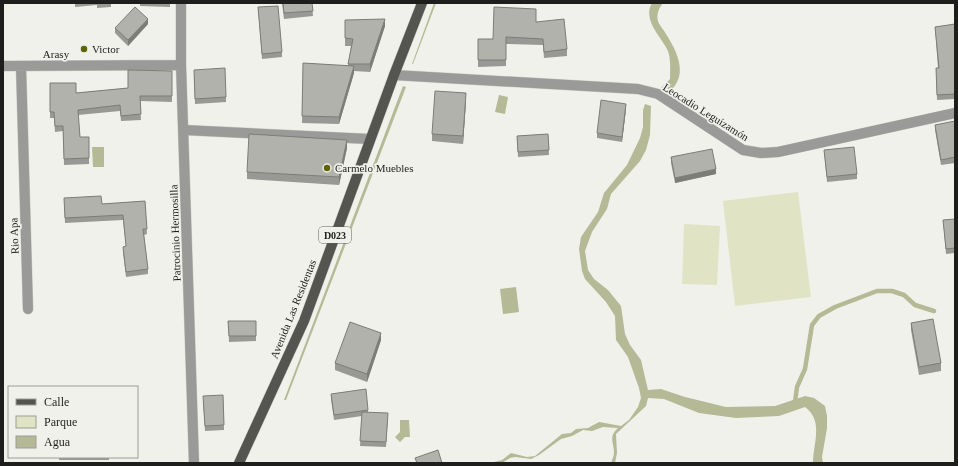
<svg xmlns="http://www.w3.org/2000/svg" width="958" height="466" font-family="'Times New Roman',serif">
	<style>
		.green { fill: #e0e4c4 }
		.water { fill: #b5b995 }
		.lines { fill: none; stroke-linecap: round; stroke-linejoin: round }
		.stream { stroke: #b5b995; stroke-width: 4.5 }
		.street-casing { stroke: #cecfca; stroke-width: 11 }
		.primary-casing { stroke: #cecfca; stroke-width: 11 }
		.street { stroke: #9a9a98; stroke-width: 10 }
		.primary { stroke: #545450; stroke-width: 10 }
		.wall { fill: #989994 }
		.shaded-wall { fill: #7c7d78 }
		.building { fill: #b1b2ac; stroke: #7c7d78 }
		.poi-dot { fill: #5e6400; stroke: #f0f1eb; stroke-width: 1.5 }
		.labels { text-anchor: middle; stroke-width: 3.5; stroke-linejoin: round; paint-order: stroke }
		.shield { fill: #f0f1eb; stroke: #5d5d5a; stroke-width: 1 }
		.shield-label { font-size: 10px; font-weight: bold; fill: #1e1e1c }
		.poi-label { font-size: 11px; fill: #1e1e1c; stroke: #f0f1eb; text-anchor: start }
		.street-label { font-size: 11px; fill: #1e1e1c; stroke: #f0f1eb }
	</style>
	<rect width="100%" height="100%" fill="#f0f1eb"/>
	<path class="green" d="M798 192 811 297 735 306 723 201Z
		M684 224 720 226 717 285 682 284Z"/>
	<path class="water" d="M434 3H436L413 64H412Z
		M652 3H663C659 8 656 14 658 21 659 25 664 30 666 34 678 53 689 76 668 93L661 88 670 79C670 70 671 60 668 51 661 36 642 20 652 3Z
		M403 86 406 87 286 400H284Z
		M499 95 508 97 505 114 495 112Z
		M645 104 651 106 650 135 646 150 640 161 611 194 607 209 592 232 585 251 588 270 594 279 608 290 621 306 625 334 630 345 641 360 648 390 661 389 685 397 726 407 775 406 805 396 814 398 825 406 827 416V428L822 457 823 463H813C813 443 824 421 805 407L779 416 736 418 699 413 664 399 648 398 646 406 616 434 617 453 615 463H611C612 460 614 456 614 453 614 442 608 437 618 428L603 427 592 431 583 430 572 436 561 439 539 455 531 459 515 457 510 458 502 463H490L502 460 511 453 527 457 535 456 562 434 571 433 576 429 588 428 599 422 621 426 629 420 638 407 641 398 639 388 628 357 616 340 615 316 606 302 585 279 582 271 579 249 581 237 598 212 604 193 627 165 640 138 643 127V110Z
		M92 147H104V167H93Z
		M516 287 519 312 503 314 500 289Z
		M400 420H409L410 437H405L400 442 395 437 400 432Z"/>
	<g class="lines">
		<path class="stream" d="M795 402 797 387 805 369 812 325 819 316 835 307 877 291H892L904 295 915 305 934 311"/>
		<defs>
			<path id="street" d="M181 3V65L194 463
				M3 66 181 65
				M21 66 28 309
				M394 75 638 89 658 94 743 150 761 153 778 152 955 113
				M184 130 370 139"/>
			<path id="primary" d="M239 463 304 321 394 75 422 3"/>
		</defs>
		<use href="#street" class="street-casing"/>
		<use href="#primary" class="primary-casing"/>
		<use href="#street" class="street"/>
		<use href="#primary" class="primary"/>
	</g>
	<path class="wall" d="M75 3H111V7L97 8V5L75 7Z
		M140 3H170V7L140 6Z
		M282 3H312L313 16 284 19Z
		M258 7 282 52V57L262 59Z
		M345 20 385 26 370 72 354 71V73L339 124 302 123 303 63 348 66 351 46H345Z
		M536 22 567 49V56L544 58 543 45 506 44V66L478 67V39H493Z
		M148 24 128 46 115 33V28Z
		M955 24V99L937 100 936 68H938L935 27Z
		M172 71V102L140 101 141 120 121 121 120 111 78 115 80 137H89V164L64 165 63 131 55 132 54 118H50V83L76 93 128 88Z
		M194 75 226 97V102L195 104Z
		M466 101 463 144 432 141V134Z
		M626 109 622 142 597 138V133Z
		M955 121V163L941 165 935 130V125Z
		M548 134 549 155 518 157 517 136Z
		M347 148 339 185 247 179V172Z
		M824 150 857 174V179L827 182Z
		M671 157 716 174 675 183 671 163Z
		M64 198 102 204 145 201 147 234 144 235 148 269V274L126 277 123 252V247L126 246 123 220 65 223Z
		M955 219V253L946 254 943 220Z
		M228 321H256V341L229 342Z
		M911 323 941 363V371L919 375 911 330Z
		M381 340 367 382 335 370V363Z
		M331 394 368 410V412L388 418 386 447 360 446 362 416 334 420 331 399Z
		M223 395 224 430 205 431 203 401Z
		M59 457H109V460H59Z"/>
	<path class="shaded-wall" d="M148 19V24L128 46V40Z
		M385 19V26L370 72V64Z
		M354 66V73L339 124V117Z
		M466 93V101L463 144V136Z
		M626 104V109L622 142V137Z
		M347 140V148L339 185V177Z
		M716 169V174L675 183V178Z
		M381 333V340L367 382V374Z"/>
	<path class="building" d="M283 3H312L313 11 284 13Z
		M278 6 282 52 262 54 258 7Z
		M135 7 148 19 128 40 115 28Z
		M494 7 536 9V22L564 19 567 49 544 52 543 39 506 37V60H478V39H493Z
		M385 19 370 64H348L353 39 345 38V20Z
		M955 24V94L937 95 936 68H939L935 27Z
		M303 63 354 66 339 117 302 116Z
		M225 68 226 97 195 99 194 70Z
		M128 70 172 71V96H140L141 114 121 116 120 105 78 110 80 137H89V158L64 159 63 126H55L54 112H50V83H76V93L128 88Z
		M435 91 466 93 463 136 432 134Z
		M601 100 626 104 622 137 597 133Z
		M955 121V157L941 160 935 125Z
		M249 134 347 140 339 177 247 172Z
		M548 134 549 150 518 152 517 136Z
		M854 147 857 174 827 177 824 150Z
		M712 149 716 169 675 178 671 157Z
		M101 196 102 204 145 201 147 229H143L148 269 126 272 123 247 126 246 123 215 65 218 64 198Z
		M955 219V248L946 249 943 220Z
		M933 319 941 363 919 367 911 323Z
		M228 321H256V336H229Z
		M350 322 381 333 367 374 335 363Z
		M366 389 368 410 334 415 331 394Z
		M223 395 224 425 205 426 203 396Z
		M362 412 388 413 386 442 360 441Z
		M438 450 442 463H417L415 458Z"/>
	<g class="poi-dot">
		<circle cx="84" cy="49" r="4"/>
		<circle cx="327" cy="168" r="4"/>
	</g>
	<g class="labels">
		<rect class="shield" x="319" y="227" width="32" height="16" rx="3"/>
		<g class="shield-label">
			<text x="335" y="239">D023</text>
		</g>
		<g class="poi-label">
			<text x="92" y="53">Victor</text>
			<text x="335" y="172">Carmelo Muebles</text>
		</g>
		<g class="street-label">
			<text x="56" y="58">Arasy</text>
			<text transform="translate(706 112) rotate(32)" y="4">Leocadio Leguizamón</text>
			<text transform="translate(175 233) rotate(-92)" y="4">Patrocinio Hermosilla</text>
			<text transform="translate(14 236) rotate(-92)" y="4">Rio Apa</text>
			<text transform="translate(293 309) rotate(-68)" y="4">Avenida Las Residentas</text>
		</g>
	</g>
	<rect width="958" height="466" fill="none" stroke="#1e1e1c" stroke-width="8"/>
	<rect x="8" y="386" width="130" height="72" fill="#f0f1eb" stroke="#9c9d98"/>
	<rect x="16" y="399" width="20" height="6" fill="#545450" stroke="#9c9d98"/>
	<text x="44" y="406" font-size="12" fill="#1e1e1c">Calle</text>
	<rect x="16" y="416" width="20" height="12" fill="#e0e4c4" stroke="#9c9d98"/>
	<text x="44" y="426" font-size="12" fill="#1e1e1c">Parque</text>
	<rect x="16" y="436" width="20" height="12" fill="#b5b995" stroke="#9c9d98"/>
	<text x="44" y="446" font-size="12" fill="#1e1e1c">Agua</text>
</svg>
